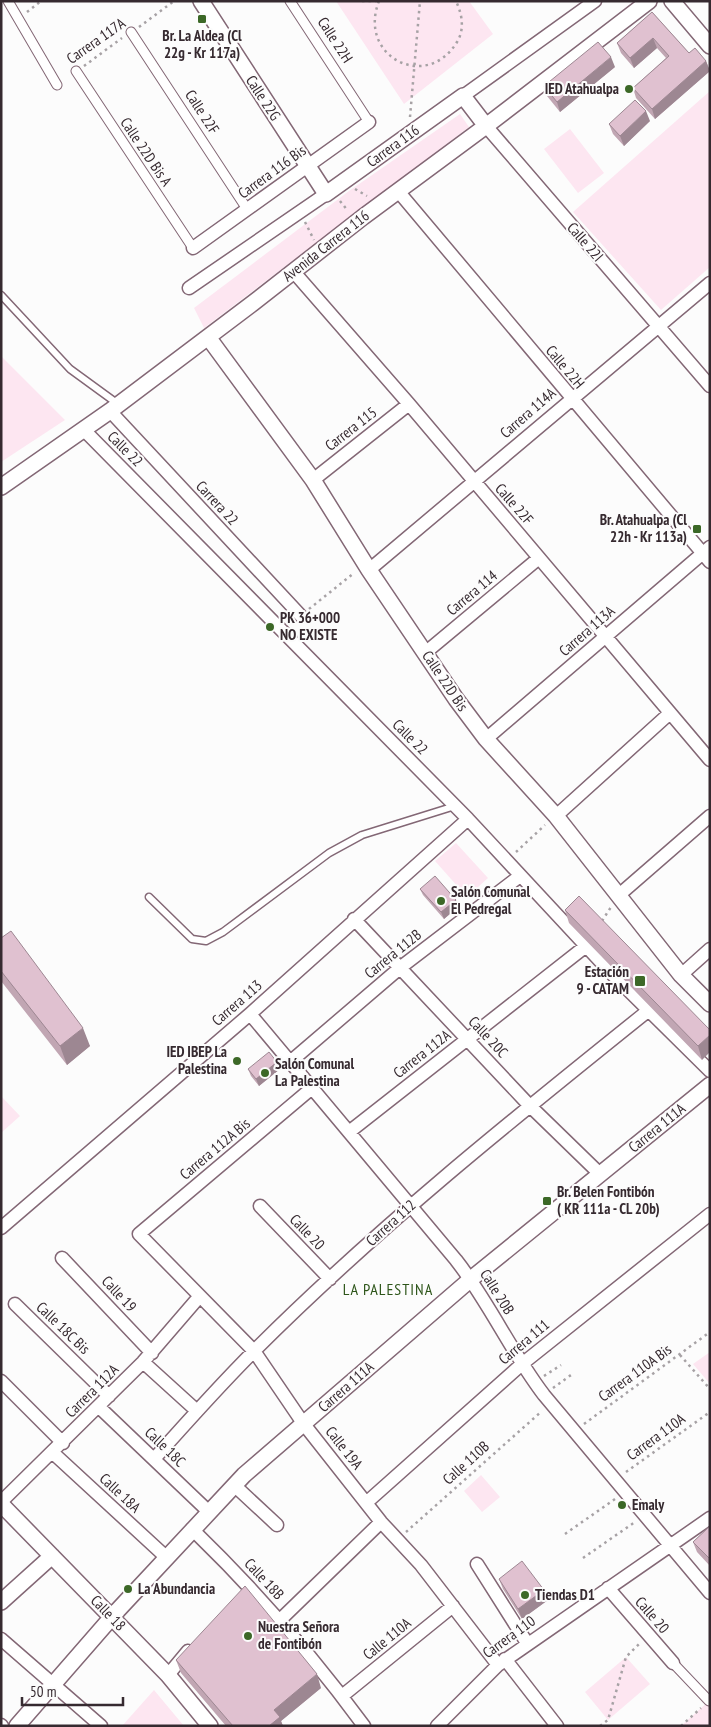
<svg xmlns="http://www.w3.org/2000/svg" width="711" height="1727" font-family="'PT Sans Narrow',sans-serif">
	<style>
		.green { fill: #fde6f1 }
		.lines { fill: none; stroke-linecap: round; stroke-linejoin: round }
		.service-casing { stroke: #836775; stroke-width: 9 }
		.pedestrian-casing { stroke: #836775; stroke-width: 11 }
		.minor-casing { stroke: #836775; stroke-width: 15 }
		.tertiary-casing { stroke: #836775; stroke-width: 18 }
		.path { stroke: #a7a2a5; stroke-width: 2.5; stroke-dasharray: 2.5 4; stroke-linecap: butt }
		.service { stroke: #fff; stroke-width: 6 }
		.pedestrian { stroke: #fff; stroke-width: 9 }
		.minor { stroke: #fff; stroke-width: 12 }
		.tertiary { stroke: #fff; stroke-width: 15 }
		.wall { fill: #c1a6b3 }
		.shaded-wall { fill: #9d8792 }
		.building { fill: #e0c1d0; stroke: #9d8792 }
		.poi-dot { fill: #3c6827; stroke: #fcfcfc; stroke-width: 2 }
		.labels { text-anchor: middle; stroke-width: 4; stroke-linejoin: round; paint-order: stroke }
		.poi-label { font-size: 15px; font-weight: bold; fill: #362a30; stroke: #fcfcfc; text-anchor: start }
		.street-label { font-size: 15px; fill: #362a30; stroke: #fcfcfc }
		.neighbourhood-label { font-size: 16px; letter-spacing: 1px; fill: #2d5519; stroke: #fcfcfc }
	</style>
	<rect width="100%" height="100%" fill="#fcfcfc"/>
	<path class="green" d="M336 1H469L493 34 404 104Z
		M710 91V267L661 310 573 212Z
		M460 114 469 127 204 328 194 308 349 191Z
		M570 129 604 173 578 193 544 149Z
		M1 356 65 420 1 462Z
		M456 843 488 878 467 897 435 861Z
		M1 1096 20 1116 1 1133Z
		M710 1352V1384L693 1364Z
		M481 1475 500 1497 482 1512 464 1491Z
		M626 1657 650 1684 608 1720 585 1692Z
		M154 1690 184 1726H122Z
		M709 1701 710 1726H681Z"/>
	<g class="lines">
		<defs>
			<path id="service" d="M1 295 70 369 118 404
				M149 897 192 939 206 941 223 932 329 853 362 835 455 806"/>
			<path id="pedestrian" d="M8 1 57 85
				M290 1 369 122
				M131 32 247 209
				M76 71 193 248
				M673 1663 709 1701"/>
			<path id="minor" d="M463 96 595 1
				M486 126 710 386
				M398 191 710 562
				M193 248 369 122
				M293 271 409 404 710 760
				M189 288 326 194
				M110 411 301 616
				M84 430 468 819 613 975 710 1071
				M313 480 409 404
				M369 570 710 283
				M425 653 539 558
				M486 739 710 547
				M556 816 670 713
				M619 895 710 816
				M354 919 529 1105 600 1174
				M681 975 710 949
				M250 1014 456 1260C489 1302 511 1352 544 1395L710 1593
				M290 1062 401 967 520 876
				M312 1088 139 1234 254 1351 303 1423 381 1522 421 1565 498 1665
				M349 1132 586 946
				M260 1206 330 1279
				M1 1228 250 1014 468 819
				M62 1258 152 1353
				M15 1304 109 1396
				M143 1362 197 1411
				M1 1381 63 1443
				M99 1407 208 1511
				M52 1452 166 1557
				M154 1459C186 1423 219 1386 254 1351 377 1228 513 1119 649 1010
				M234 1485 277 1525
				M1 1502 143 1362 199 1297
				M366 1503 522 1364 710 1214
				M192 1529C255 1590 312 1655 364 1726
				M477 1564 527 1643
				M608 1588 673 1663
				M280 1620 381 1522
				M1 1639 101 1726
				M505 1659 557 1726
				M168 1675 188 1651
				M342 1696 453 1606
				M1 1725 2 1726
				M437 1726 498 1665 710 1518"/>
			<path id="tertiary" d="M201 1 326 194 463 96 486 126
				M672 1 710 46
				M208 337 313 480 369 570 456 699 486 739 556 816 681 975 710 1004
				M1 487 110 411 253 303 363 217 486 126 649 1
				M1 1504 168 1675 210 1726
				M1 1602 52 1556
				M17 1726 118 1610 244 1475 471 1279 710 1085"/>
		</defs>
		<use href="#service" class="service-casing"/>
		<use href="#pedestrian" class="pedestrian-casing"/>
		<use href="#minor" class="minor-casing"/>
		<use href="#tertiary" class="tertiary-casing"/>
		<path class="path" d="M362 1H377
			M379 1C357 57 427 92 457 42 465 29 462 14 456 1
			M27 12 41 1
			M139 27 174 1
			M84 66 122 38
			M410 117 420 1
			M355 189 367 196
			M340 201 348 211
			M305 222 314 240
			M309 609 354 573
			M516 852 545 825
			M602 921 611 907
			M680 1355 710 1389
			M544 1376 561 1365
			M553 1388 571 1375
			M584 1424 710 1332
			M626 1472 710 1412
			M406 1532 542 1411
			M565 1534 615 1499
			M583 1558 635 1522
			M600 1726 608 1720 626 1657 639 1644
			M681 1726 701 1708"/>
		<use href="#service" class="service"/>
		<use href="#pedestrian" class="pedestrian"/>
		<use href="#minor" class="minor"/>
		<use href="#tertiary" class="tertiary"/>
	</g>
	<path class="wall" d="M652 12 689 53 706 61 710 71 655 119 636 98 633 88 666 58 657 48 634 68 621 53 617 43Z
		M615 67 560 112 547 96 544 86Z
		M650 121 624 146 613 134 609 124Z
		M420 889 458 907 444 919 423 895Z
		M565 910 710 1030 702 1060 569 923Z
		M1 938 90 1046 67 1065 1 981Z
		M277 1062 280 1069 259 1086 251 1076 248 1069Z
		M710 1526V1566L697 1552 693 1542Z
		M499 1579 544 1590 548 1600 522 1619 503 1589Z
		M176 1660 321 1688 281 1721 283 1726H226L181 1673Z"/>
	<path class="shaded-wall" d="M653 38 657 48 634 68 630 58Z
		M611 57 615 67 560 112 557 102Z
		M706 61 710 71 655 119 652 109Z
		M646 111 650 121 624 146 620 136Z
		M456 900 458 907 444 919 441 912Z
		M83 1028 90 1046 67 1065 60 1046Z
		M710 1035V1052L702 1060 698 1046Z
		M277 1062 280 1069 259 1086 256 1079Z
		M544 1590 548 1600 522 1619 518 1609Z
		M317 1674 321 1688 281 1721 283 1726H269L274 1710Z"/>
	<path class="building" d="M652 12 689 53 695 48 706 61 652 109 633 88 669 56 653 38 630 58 617 43Z
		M598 42 611 57 557 102 544 86Z
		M635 100 646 111 620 136 609 124Z
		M435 876 456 900 441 912 420 889Z
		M579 896 710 1030V1035L698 1046 565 910Z
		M11 931 83 1028 60 1046 1 971V938Z
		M269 1052 277 1062 256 1079 248 1069Z
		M710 1526V1559L693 1542Z
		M522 1561 544 1590 518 1609 499 1579Z
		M245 1586 317 1674 274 1710 280 1717 269 1726H233L176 1660Z"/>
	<g class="poi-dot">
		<rect x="197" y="14" width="10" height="10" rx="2.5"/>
		<circle cx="629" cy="89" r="5"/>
		<rect x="692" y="524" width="10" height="10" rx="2.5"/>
		<circle cx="270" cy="627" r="5"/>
		<circle cx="441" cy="901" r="5"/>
		<rect x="634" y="975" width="12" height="12" rx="2.5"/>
		<circle cx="237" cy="1061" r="5"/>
		<circle cx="265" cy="1073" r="5"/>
		<rect x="542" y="1196" width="10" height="10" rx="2.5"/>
		<circle cx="622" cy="1505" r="5"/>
		<circle cx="128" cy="1589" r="5"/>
		<circle cx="525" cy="1595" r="5"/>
		<circle cx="248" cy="1636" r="5"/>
	</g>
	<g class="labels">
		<g class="poi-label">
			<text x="202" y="41" text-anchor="middle">Br. La Aldea (Cl<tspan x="202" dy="17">22g - Kr 117a)</tspan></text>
			<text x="619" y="94" text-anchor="end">IED Atahualpa</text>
			<text x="687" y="525" text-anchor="end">Br. Atahualpa (Cl<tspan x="687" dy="17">22h - Kr 113a)</tspan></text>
			<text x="280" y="623">PK 36+000<tspan x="280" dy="17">NO EXISTE</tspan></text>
			<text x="451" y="897">Salón Comunal<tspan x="451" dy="17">El Pedregal</tspan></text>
			<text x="629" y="977" text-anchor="end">Estación<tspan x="629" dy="17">9 - CATAM</tspan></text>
			<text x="227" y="1057" text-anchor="end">IED IBEP La<tspan x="227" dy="17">Palestina</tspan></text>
			<text x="275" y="1069">Salón Comunal<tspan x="275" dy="17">La Palestina</tspan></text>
			<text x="557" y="1197">Br. Belen Fontibón<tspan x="557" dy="17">( KR 111a - CL 20b)</tspan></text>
			<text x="632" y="1510">Emaly</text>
			<text x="138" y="1594">La Abundancia</text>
			<text x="535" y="1600">Tiendas D1</text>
			<text x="258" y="1632">Nuestra Señora<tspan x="258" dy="17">de Fontibón</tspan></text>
		</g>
		<g class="street-label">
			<text transform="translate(335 40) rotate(57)" y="5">Calle 22H</text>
			<text transform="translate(96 41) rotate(-35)" y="5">Carrera 117A</text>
			<text transform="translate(263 98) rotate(57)" y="5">Calle 22G</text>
			<text transform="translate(202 112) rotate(57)" y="5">Calle 22F</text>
			<text transform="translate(393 146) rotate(-36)" y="5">Carrera 116</text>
			<text transform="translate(146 152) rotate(56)" y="5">Calle 22D Bis A</text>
			<text transform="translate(272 172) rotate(-36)" y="5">Carrera 116 Bis</text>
			<text transform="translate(585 242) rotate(49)" y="5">Calle 22I</text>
			<text transform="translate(326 246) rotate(-38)" y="5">Avenida Carrera 116</text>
			<text transform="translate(565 367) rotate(50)" y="5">Calle 22H</text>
			<text transform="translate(528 413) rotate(-41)" y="5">Carrera 114A</text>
			<text transform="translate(351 429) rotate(-38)" y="5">Carrera 115</text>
			<text transform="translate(125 449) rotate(45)" y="5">Calle 22</text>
			<text transform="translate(217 503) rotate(47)" y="5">Carrera 22</text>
			<text transform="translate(514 504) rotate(49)" y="5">Calle 22F</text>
			<text transform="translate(472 593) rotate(-40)" y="5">Carrera 114</text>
			<text transform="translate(587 631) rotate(-41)" y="5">Carrera 113A</text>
			<text transform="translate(445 681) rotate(56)" y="5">Calle 22D Bis</text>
			<text transform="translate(410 737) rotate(45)" y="5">Calle 22</text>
			<text transform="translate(393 954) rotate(-39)" y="5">Carrera 112B</text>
			<text transform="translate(237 1003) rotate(-41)" y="5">Carrera 113</text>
			<text transform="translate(488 1037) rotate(47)" y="5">Calle 20C</text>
			<text transform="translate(422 1054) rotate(-38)" y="5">Carrera 112A</text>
			<text transform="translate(657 1128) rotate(-39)" y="5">Carrera 111A</text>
			<text transform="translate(215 1149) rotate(-40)" y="5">Carrera 112A Bis</text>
			<text transform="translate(391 1223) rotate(-42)" y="5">Carrera 112</text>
			<text transform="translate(307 1232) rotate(46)" y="5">Calle 20</text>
			<text transform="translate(497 1292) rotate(58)" y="5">Calle 20B</text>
			<text transform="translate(119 1294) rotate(47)" y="5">Calle 19</text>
			<text transform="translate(63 1328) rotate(44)" y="5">Calle 18C Bis</text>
			<text transform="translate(524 1342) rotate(-40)" y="5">Carrera 111</text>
			<text transform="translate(635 1373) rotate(-36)" y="5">Carrera 110A Bis</text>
			<text transform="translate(346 1387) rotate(-41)" y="5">Carrera 111A</text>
			<text transform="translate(92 1391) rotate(-45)" y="5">Carrera 112A</text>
			<text transform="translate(656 1437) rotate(-36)" y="5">Carrera 110A</text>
			<text transform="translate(165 1447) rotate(44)" y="5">Calle 18C</text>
			<text transform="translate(344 1448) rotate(52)" y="5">Calle 19A</text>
			<text transform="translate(466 1463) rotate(-42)" y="5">Calle 110B</text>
			<text transform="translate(120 1493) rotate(43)" y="5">Calle 18A</text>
			<text transform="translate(264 1579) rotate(47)" y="5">Calle 18B</text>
			<text transform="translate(108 1613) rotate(46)" y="5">Calle 18</text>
			<text transform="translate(652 1615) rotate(49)" y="5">Calle 20</text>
			<text transform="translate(509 1637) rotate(-36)" y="5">Carrera 110</text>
			<text transform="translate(387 1639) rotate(-39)" y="5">Calle 110A</text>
		</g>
		<g class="neighbourhood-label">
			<text x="388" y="1295">LA PALESTINA</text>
		</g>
	</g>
	<rect width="711" height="1727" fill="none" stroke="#362a30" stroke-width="5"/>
	<path d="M22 1697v8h101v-8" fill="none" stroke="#362a30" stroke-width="2.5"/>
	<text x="30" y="1697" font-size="15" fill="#362a30" stroke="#fcfcfc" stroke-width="4" paint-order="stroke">50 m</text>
</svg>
